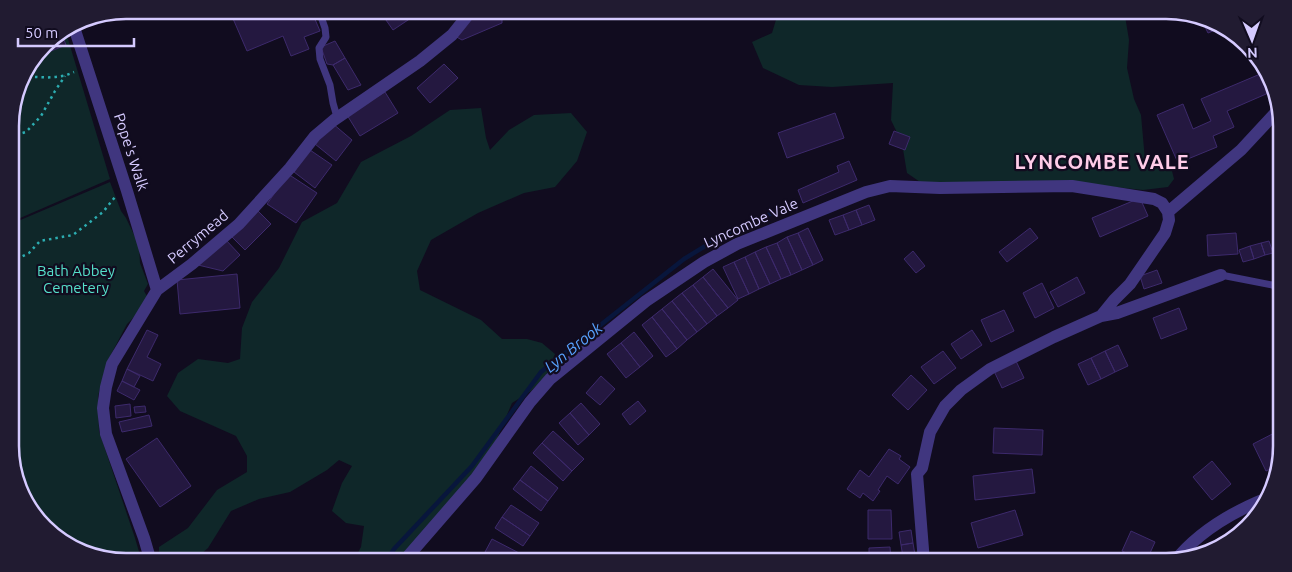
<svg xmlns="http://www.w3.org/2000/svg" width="1292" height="572" font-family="Ubuntu,sans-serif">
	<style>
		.green { fill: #0f2729 }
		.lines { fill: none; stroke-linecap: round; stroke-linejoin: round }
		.stream { stroke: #08163c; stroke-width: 4.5 }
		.building { fill: #241840; stroke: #3d2a6c }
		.path { stroke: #2cadb1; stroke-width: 2.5; stroke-dasharray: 2.5 4; stroke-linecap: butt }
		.lane { stroke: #40367f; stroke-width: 7 }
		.street { stroke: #40367f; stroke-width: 12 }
		.labels { text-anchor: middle; stroke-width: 4.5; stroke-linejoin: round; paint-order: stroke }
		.street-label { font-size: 15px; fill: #d5caff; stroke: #110c1f }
		.park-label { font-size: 15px; fill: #56e0ca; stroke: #110c1f }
		.water-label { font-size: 16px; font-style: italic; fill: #58a2ff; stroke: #110c1f }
		.district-label { font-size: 20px; font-weight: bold; letter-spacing: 1px; fill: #ffcce8; stroke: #110c1f }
		.rim { fill: none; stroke: #d5caff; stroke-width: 2.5 }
	</style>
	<rect width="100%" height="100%" fill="#110c1f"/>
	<path class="green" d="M779 10H1012L1017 14 1024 10H1124L1129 40 1127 68 1134 99 1141 115 1145 160 1158 167 1172 171 1174 179 1168 187 1143 190 1077 183 923 184 907 173 902 143 891 120 893 83 832 87 799 85 763 68 752 42 772 33Z
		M65 29 110 179 11 222 10 118 22 75 49 39Z
		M481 108 486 138 490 150 509 130 534 115 571 113 587 132 577 161 555 187 524 193 478 213 431 240 417 271 420 290 481 320 502 339H527L542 343 555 354 549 373 531 391 512 403 496 441 469 478 397 562H353L361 547 364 526 346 523 332 511 342 483 352 466 339 460 327 470 290 492 259 499 231 511 208 548 192 562H159V547L188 528 217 490 247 472V456L236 436 180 411 167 396 178 373 198 359 228 363 240 359 242 328 252 302 279 268 302 222 337 203 361 162 411 136 450 110Z
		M110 182 121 211 126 218 139 245 140 263 148 284 144 291 148 298 133 318 127 324 107 362 98 396 99 431 135 538 142 562H126L81 553 34 517 11 462V224Z"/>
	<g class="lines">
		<path class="stream" d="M386 562 394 549 472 466 541 372 684 259 720 237 752 221 786 208"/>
	</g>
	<path class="building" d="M240 10H311L320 31 304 37 309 49 291 56 283 36 247 51 231 14Z
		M386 10H423L393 30 381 13Z
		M477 10H502V23L462 40 453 35Z
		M1200 17 1211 19 1222 27 1208 33Z
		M61 32 66 45 41 55 37 54 49 39Z
		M335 41 345 58 333 65 327 64 321 47Z
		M345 58 361 85 348 90 333 65Z
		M444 64 458 78 430 103 417 88Z
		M1265 72 1273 91 1227 111 1234 127 1213 136 1217 147 1178 163 1157 115 1183 104 1193 129 1211 121 1201 99Z
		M385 92 398 113 360 136 347 115Z
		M835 113 844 138 787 158 778 133Z
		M332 123 352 140 336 161 315 144Z
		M894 131 910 137 905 150 889 144Z
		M310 150 332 165 315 188 294 172Z
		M849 161 857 180 803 203 798 190 839 172 837 166Z
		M288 174 317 193 296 223 267 204Z
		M1140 198 1148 216 1100 237 1092 218Z
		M869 205 875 220 862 225 856 210Z
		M256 209 271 224 245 250 230 235Z
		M856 210 862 225 849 230 843 215Z
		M843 215 849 230 835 235 829 220Z
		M808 228 823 260 813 265 798 233Z
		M1030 228 1038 238 1007 262 999 252Z
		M798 233 813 265 802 270 787 237Z
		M1236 233 1238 254 1208 256 1207 235Z
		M787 237 802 270 791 275 777 243Z
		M225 239 240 255 223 271 198 265Z
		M1269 241 1273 253 1265 255 1261 243Z
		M777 243 791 275 781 279 766 247Z
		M1261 243 1265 255 1254 259 1250 246Z
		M1250 246 1254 259 1243 262 1239 250Z
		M766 247 781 279 770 284 755 252Z
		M1281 250V276L1273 253Z
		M913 251 925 266 916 273 904 259Z
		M755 252 770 284 759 289 745 257Z
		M745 257 759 289 749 294 734 262Z
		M734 262 749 294 738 299 723 267Z
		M713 269 738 300 728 308 703 277Z
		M1157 270 1162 283 1144 289 1140 276Z
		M237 274 240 308 180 314 177 280Z
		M703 277 728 308 717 316 693 285Z
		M1077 277 1085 293 1058 307 1050 292Z
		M1042 283 1054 308 1035 318 1023 293Z
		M693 285 717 316 707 324 682 293Z
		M682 293 707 324 697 332 672 301Z
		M672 301 697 332 687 340 662 309Z
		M1179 308 1187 329 1161 339 1153 318Z
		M662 309 687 340 677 349 652 317Z
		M1004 310 1014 331 991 342 981 320Z
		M652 317 677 349 666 357 642 325Z
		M147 330 158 335 147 357 161 364 153 381 127 369Z
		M972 330 982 345 961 359 951 344Z
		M634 332 653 356 640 367 621 343Z
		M621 343 640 367 626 378 607 354Z
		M1118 345 1128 366 1115 372 1105 351Z
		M943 351 956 368 934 384 921 367Z
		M1105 351 1115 372 1101 379 1091 358Z
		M1091 358 1101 379 1088 385 1078 364Z
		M1016 361 1024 378 1002 388 994 371Z
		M127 369 140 376 134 387 122 381Z
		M911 375 927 390 908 410 892 395Z
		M601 376 615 389 600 405 586 393Z
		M122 381 140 390 134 400 117 391Z
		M638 401 646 411 630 425 622 414Z
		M581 403 600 424 589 435 570 413Z
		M130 404 131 416 116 418 115 406Z
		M145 406 146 412 135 413 134 407Z
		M570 413 589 435 578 445 559 423Z
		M149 415 152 426 122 432 119 422Z
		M994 428 1043 430 1042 455 993 453Z
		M1282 429V447L1278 465 1266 471 1253 444Z
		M553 431 584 459 572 471 542 443Z
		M157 438 191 486 160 507 126 459Z
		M542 443 572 471 563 481 533 453Z
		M889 449 901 456 899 459 910 467 898 484 887 476 878 490 880 491 873 501 863 493 860 498 847 489 860 470 869 477Z
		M1212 461 1231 484 1212 500 1193 477Z
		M531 466 558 488 548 501 520 480Z
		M1032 469 1035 493 975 500 973 476Z
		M520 480 548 501 541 511 513 489Z
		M511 505 539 523 530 536 502 517Z
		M868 510H891L892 539H868Z
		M1015 510 1023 535 978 548 971 523Z
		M502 517 530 536 523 546 495 528Z
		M911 530 913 543 901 545 899 532Z
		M1131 531 1155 542 1146 562 1122 551Z
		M492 539 521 554 517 562H503L485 552Z
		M913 543 915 555 903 557 901 545Z
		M890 547 891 562H869V548Z
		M485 552 503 562H480Z"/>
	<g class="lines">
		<path class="path" d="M22 76C39 77 57 80 74 72
			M10 136H12L26 132 41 116 55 91 65 76
			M11 262 29 253 40 241 73 235 103 212 115 197"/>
		<path class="lane" d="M319 11 325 28 326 37 319 48 320 59 330 85 333 103 337 117
			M1221 275 1282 287"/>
		<path class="street" d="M73 24 127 191 157 290
			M1101 316 1117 313 1221 275
			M151 562 144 538 106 434 103 408 106 387 112 364 157 290 192 264 239 224 290 168 315 136 334 120 420 61 452 35 472 10
			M403 562 476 478 530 402 550 379 646 301 704 262 737 244 866 192 890 186 940 188 1072 186 1154 199 1162 203 1168 212
			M924 562 917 474 922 468 930 432 945 406 961 390 990 369 1054 337 1101 316 1114 300 1130 284 1165 233 1169 220 1168 212 1241 150 1280 108
			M1174 562C1198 532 1232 512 1267 498"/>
	</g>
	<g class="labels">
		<g class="street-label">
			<text transform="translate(131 152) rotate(72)" y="5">Pope's Walk</text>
			<text transform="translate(751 223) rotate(-24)" y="5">Lyncombe Vale</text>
			<text transform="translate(198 237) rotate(-40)" y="5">Perrymead</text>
		</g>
		<g class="park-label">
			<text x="76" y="276">Bath Abbey<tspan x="76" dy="17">Cemetery</tspan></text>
		</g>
		<g class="water-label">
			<text transform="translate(573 347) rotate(-39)" y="6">Lyn Brook</text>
		</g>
		<g class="district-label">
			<text x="1102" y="169">LYNCOMBE VALE</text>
		</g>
	</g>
	<path d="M0 0H1292V572H0ZM126 19H1166A107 107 0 0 1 1273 126V446A107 107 0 0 1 1166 553H126A107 107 0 0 1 19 446V126A107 107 0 0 1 126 19Z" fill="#211b31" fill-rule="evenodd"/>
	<path class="rim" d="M126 19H1166A107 107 0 0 1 1273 126V446A107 107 0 0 1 1166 553H126A107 107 0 0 1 19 446V126A107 107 0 0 1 126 19Z"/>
	<g transform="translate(1252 40) rotate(178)" stroke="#110c1f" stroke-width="4" paint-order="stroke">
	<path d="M0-4L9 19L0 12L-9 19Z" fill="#d5caff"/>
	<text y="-8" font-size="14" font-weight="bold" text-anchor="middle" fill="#d5caff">N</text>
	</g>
	<path d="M18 38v8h116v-8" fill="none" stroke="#d5caff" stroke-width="2.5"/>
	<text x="25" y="38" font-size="15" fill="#d5caff" stroke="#110c1f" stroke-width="4" paint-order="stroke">50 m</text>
</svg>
